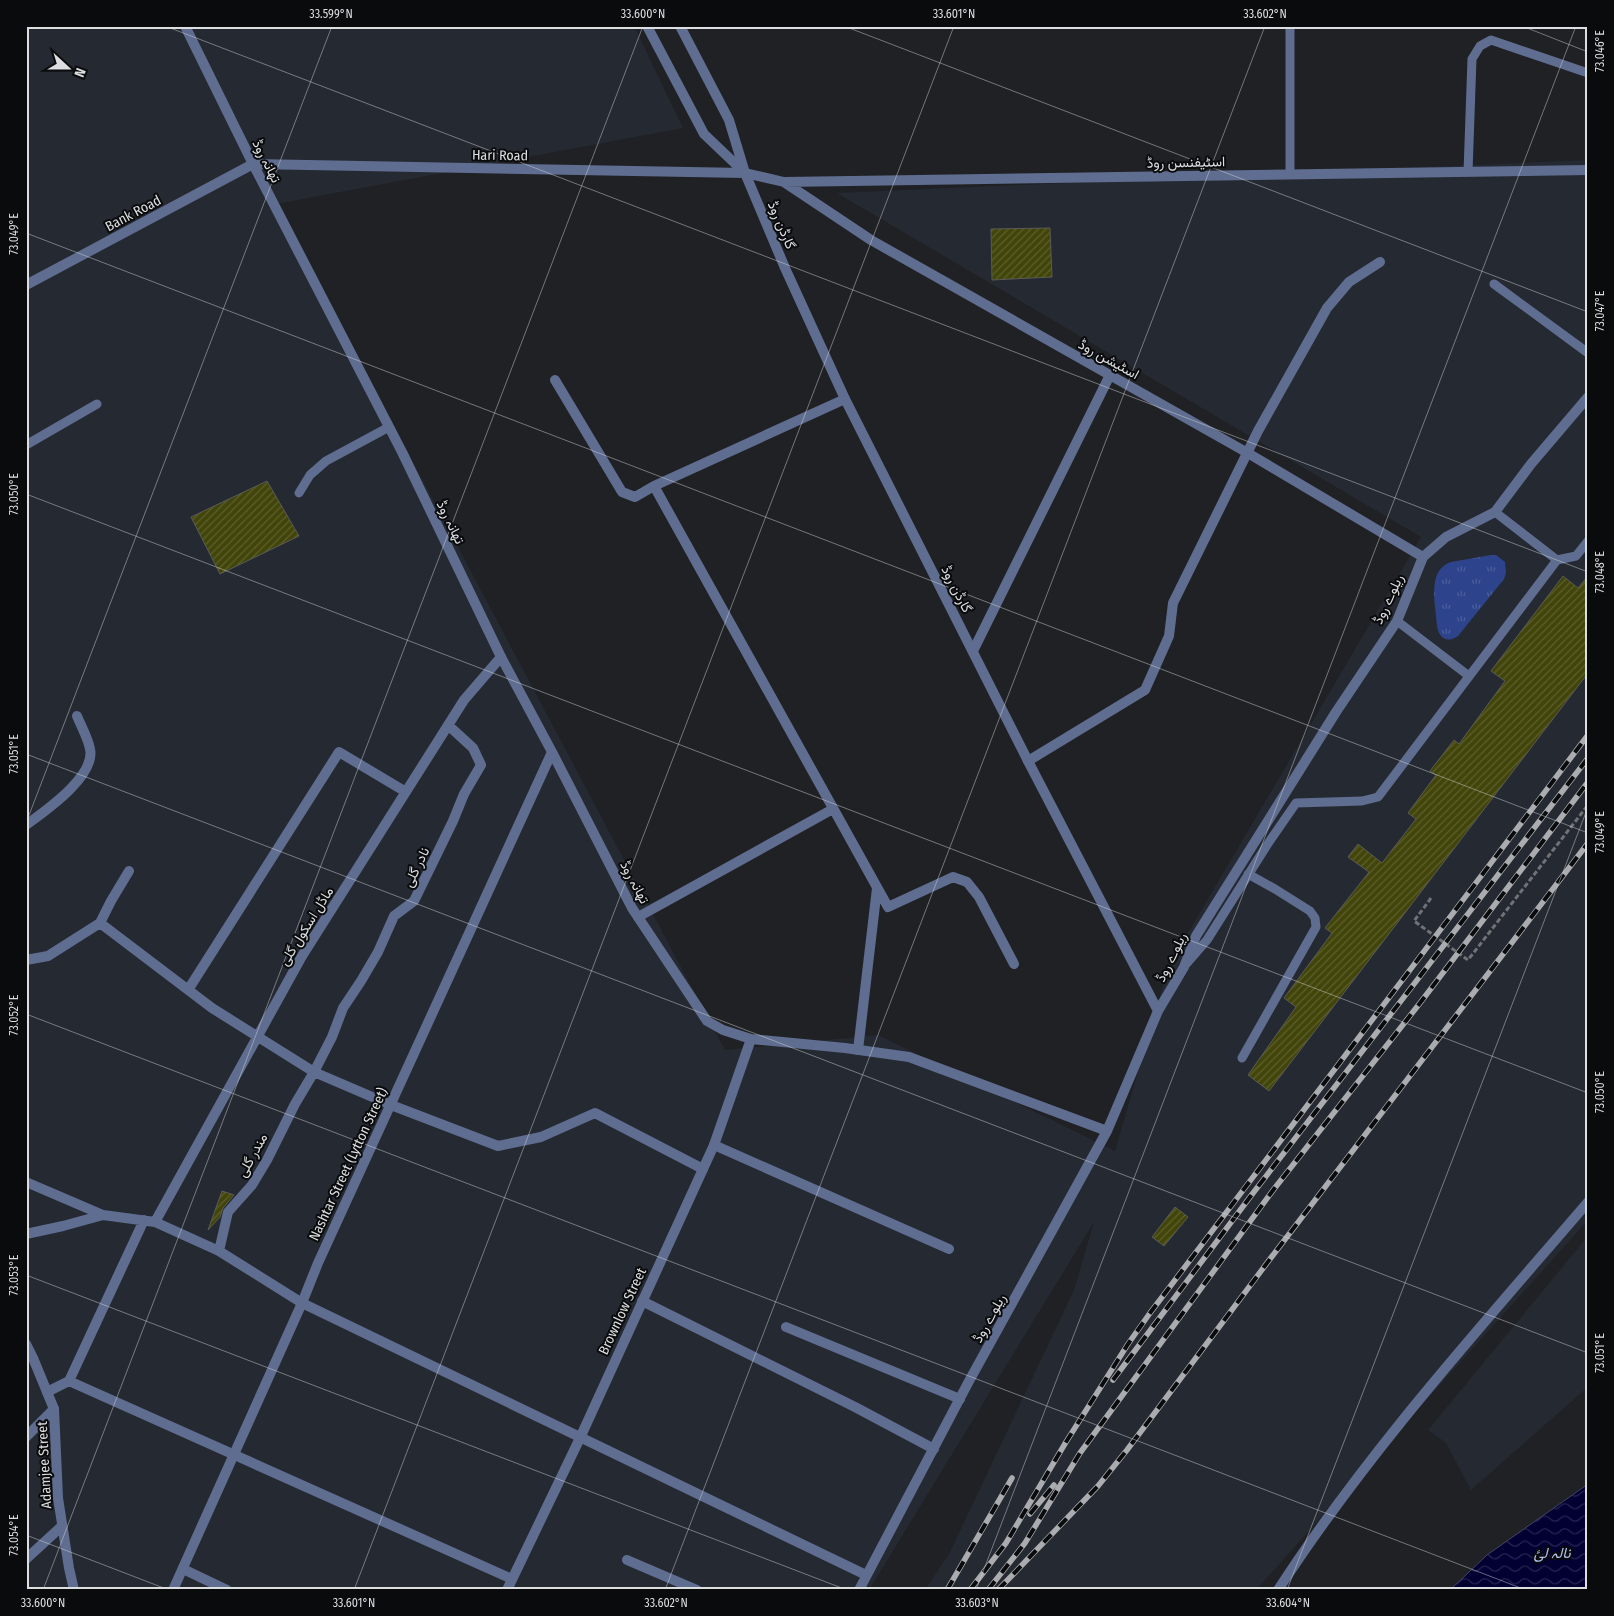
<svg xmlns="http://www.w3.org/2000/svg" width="1614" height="1616" font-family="'Fira Sans Condensed',Vazirmatn,sans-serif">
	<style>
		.built { fill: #252932 }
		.grass { fill: url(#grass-tufts) }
		.water { fill: url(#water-waves); stroke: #434367 }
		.building { fill: url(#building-hatch); stroke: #5b5b57 }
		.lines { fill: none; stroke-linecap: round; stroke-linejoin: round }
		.path { stroke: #707275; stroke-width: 3; stroke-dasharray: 5 2.5; stroke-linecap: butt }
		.service { stroke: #5f6d90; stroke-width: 9 }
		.pedestrian { stroke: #5f6d90; stroke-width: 10 }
		.minor { stroke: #5f6d90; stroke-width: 10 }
		.tertiary { stroke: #5f6d90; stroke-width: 10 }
		.rail-casing { stroke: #abacaf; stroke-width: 5.5 }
		.rail { stroke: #0a0b0d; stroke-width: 4; stroke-dasharray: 11; stroke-linecap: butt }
		.ticks { fill: none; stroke: #dcdee0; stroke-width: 1; stroke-opacity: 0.45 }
		.labels { text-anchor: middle; stroke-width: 4; stroke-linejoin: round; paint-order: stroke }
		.street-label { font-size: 14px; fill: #dcdee0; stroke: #0a0b0d }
		.water-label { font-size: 15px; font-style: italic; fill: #b0c1ec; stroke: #0a0b0d }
		.neatline { fill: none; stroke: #dcdee0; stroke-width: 2 }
		.ticks-label { font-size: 12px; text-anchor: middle; fill: #dcdee0 }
	</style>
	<defs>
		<pattern id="grass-tufts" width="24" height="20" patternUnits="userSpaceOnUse" patternTransform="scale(1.25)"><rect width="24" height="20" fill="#2d448d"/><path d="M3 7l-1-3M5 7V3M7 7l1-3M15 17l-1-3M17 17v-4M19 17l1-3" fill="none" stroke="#4b5f9d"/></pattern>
		<pattern id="water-waves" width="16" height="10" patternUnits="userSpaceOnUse" patternTransform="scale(1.25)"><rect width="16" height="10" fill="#020033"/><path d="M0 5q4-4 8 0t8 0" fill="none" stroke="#262550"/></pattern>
		<pattern id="building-hatch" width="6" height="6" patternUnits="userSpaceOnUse" patternTransform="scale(1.25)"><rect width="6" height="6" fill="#42450a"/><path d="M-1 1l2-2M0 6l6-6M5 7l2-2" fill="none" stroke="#5d5f2d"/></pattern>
	</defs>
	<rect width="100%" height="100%" fill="#202125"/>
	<path class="built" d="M26 26H634L683 128 276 204 725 1050 878 1035 1115 1151 1169 965 1421 537 837 193 1588 160V1220L1256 1590H925L949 1554 1074 1290 1094 1222 869 1590H26Z
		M1588 1236V1387L1471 1490 1446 1443 1428 1430Z"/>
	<path class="grass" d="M1491 555H1496L1505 562 1506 573 1504 579 1458 636C1448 643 1439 639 1437 626 1436 606 1426 570 1451 562Z"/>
	<path class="water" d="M1588 1484V1585L1581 1590H1450L1487 1555Z"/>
	<path class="building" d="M1050 228 1052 277 992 280 991 229Z
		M267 481 299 536 220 574 191 517Z
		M1563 576 1578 588 1588 576V673L1269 1091 1248 1075 1296 1007 1284 998 1332 933 1325 928 1369 872 1348 857 1358 844 1382 863 1416 819 1408 813 1436 775 1430 771 1454 740 1459 744 1505 681 1491 671Z
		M222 1191 234 1195 223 1208 220 1217 208 1230Z
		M1175 1207 1188 1217 1164 1246 1152 1237Z"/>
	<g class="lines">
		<path class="path" d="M1431 898 1414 921 1468 960 1588 805"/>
		<path class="service" d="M1290 26V174
			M1468 172 1472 59 1480 46 1491 40 1588 73
			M1494 284 1588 353
			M26 445 97 404
			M299 493 310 475 326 461 389 427
			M1495 512 1557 560
			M1397 621 1469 676
			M1187 963 1207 940 1267 845 1296 803 1362 801 1378 797 1557 560 1576 556 1588 541
			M1242 1058 1316 927 1315 918 1310 911 1275 889 1248 874"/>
		<path class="pedestrian" d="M26 285 253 164"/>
		<path class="minor" d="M555 380 622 492 635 497 654 486 845 399
			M654 486 888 907 953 877 967 882 979 897 1014 964
			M973 651 1110 375
			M1028 761 1145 690 1169 636 1173 603 1258 431 1327 308 1349 282 1380 262
			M26 825C45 811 96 776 90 749 88 738 81 726 77 716
			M638 917 833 809
			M100 923 212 1008 314 1072 391 1105 498 1146 541 1137 595 1113 703 1169
			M26 960 48 956 100 923 111 901 129 871
			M188 990 339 752 406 792
			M858 1050 877 888
			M714 1145 949 1249
			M26 1182 103 1215
			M155 1222 302 956 464 700 501 657
			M26 1234 63 1226 103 1215 155 1222 219 1251 302 1303 866 1575
			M219 1251 228 1212 252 1185 267 1160 295 1104 314 1072 332 1037 343 1008 361 981 378 952 394 916 414 901 453 821 464 794 481 765 473 748 448 725
			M642 1301 855 1407 934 1449
			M786 1327 960 1399
			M69 1381 512 1579
			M47 1392 69 1381 144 1220
			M26 1437 54 1409
			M26 1559 62 1526
			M627 1560 697 1590
			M183 1569 227 1590"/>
		<path class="tertiary" d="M185 26 253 164 402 452 501 657 552 752 632 908 707 1021 723 1030 751 1039 845 1048 909 1057 1107 1131
			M647 26 704 134 745 173 784 182 1588 170
			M680 26 729 120 745 173 785 268 845 399 1028 761 1158 1011
			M253 164 745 173
			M784 182 871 240 1246 452 1423 557
			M26 1344 33 1358 54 1409 58 1498 69 1568 74 1590
			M173 1590 302 1303 318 1263 552 752
			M507 1590 580 1438 714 1145 751 1039
			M859 1590 968 1383 1107 1131 1158 1011 1184 967 1196 936 1336 712 1397 621 1423 557 1446 537 1495 512 1531 464 1588 397
			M1278 1590C1368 1451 1480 1328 1588 1202"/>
		<defs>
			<path id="rail" d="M1113 1380 1250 1197 1588 758
				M1030 1514 1054 1485
				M947 1590 1012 1478
				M970 1590 1006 1543 1066 1442 1128 1344 1150 1313 1588 735
				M988 1590 1025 1543 1080 1453 1274 1189 1420 1003 1588 782
				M998 1590 1098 1486 1127 1450 1270 1259 1588 843"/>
		</defs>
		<use href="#rail" class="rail-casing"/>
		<use href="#rail" class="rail"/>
	</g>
	<path class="ticks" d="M165 26 1588 572M844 26 1588 312M1522 26 1588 52M26 233 1588 833M26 494 1588 1093M26 754 1588 1353M26 823 332 26M26 1014 1526 1590M26 1275 847 1590M26 1535 169 1590M43 1590 643 26M354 1590 954 26M665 1590 1265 26M976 1590 1576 26M1287 1590 1588 807"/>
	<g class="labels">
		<g class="street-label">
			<text transform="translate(500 155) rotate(1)" y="5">Hari Road</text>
			<text transform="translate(267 161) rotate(63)" y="5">تھانہ روڈ</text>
			<text transform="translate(1186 162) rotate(-1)" y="5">اسٹیفنسن روڈ</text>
			<text transform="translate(133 213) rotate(-28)" y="5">Bank Road</text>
			<text transform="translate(782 225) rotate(67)" y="5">گارڈن روڈ</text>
			<text transform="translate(1109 359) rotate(29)" y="5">اسٹیشن روڈ</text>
			<text transform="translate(451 522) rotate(64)" y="5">تھانہ روڈ</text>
			<text transform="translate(957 589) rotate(63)" y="5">گارڈن روڈ</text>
			<text transform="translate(1388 599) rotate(-65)" y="5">ریلوے روڈ</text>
			<text transform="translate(416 867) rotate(-64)" y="5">نادر گلی</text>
			<text transform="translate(635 882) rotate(62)" y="5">تھانہ روڈ</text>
			<text transform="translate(306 926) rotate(-58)" y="5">ماڈل اسکول گلی</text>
			<text transform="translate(1171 957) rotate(-64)" y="5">ریلوے روڈ</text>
			<text transform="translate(252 1155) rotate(-61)" y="5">مندر گلی</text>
			<text transform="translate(348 1164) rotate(-65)" y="5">Nashtar Street (Lytton Street)</text>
			<text transform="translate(622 1311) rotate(-65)" y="5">Brownlow Street</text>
			<text transform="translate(989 1318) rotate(-61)" y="5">ریلوے روڈ</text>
			<text transform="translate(44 1465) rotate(-93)" y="5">Adamjee Street</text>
		</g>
		<g class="water-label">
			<text x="1552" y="1558">نالہ لئ</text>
		</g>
	</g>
	<rect width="1614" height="1616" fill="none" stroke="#0a0b0d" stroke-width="55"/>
	<g transform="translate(68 68) rotate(111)" stroke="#0a0b0d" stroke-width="4" paint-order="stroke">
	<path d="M0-4L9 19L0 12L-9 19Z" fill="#dcdee0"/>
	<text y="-8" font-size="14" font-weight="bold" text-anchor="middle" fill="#dcdee0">N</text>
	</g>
	<rect x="28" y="28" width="1558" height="1560" class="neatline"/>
	<g class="ticks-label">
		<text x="331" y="18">33.599°N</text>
		<text x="643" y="18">33.600°N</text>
		<text x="954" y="18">33.601°N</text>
		<text x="1265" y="18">33.602°N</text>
		<text transform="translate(1600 51) rotate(-90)" y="4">73.046°E</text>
		<text transform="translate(14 234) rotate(-90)" y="4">73.049°E</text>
		<text transform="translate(1600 311) rotate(-90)" y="4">73.047°E</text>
		<text transform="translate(14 494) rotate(-90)" y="4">73.050°E</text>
		<text transform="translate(1600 572) rotate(-90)" y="4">73.048°E</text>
		<text transform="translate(14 754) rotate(-90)" y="4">73.051°E</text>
		<text transform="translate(1600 832) rotate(-90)" y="4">73.049°E</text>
		<text transform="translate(14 1015) rotate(-90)" y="4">73.052°E</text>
		<text transform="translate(1600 1092) rotate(-90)" y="4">73.050°E</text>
		<text transform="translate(14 1275) rotate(-90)" y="4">73.053°E</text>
		<text transform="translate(1600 1353) rotate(-90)" y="4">73.051°E</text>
		<text transform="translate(14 1535) rotate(-90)" y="4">73.054°E</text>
		<text x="43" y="1607">33.600°N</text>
		<text x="354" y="1607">33.601°N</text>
		<text x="666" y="1607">33.602°N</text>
		<text x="977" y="1607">33.603°N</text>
		<text x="1288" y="1607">33.604°N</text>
	</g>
</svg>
